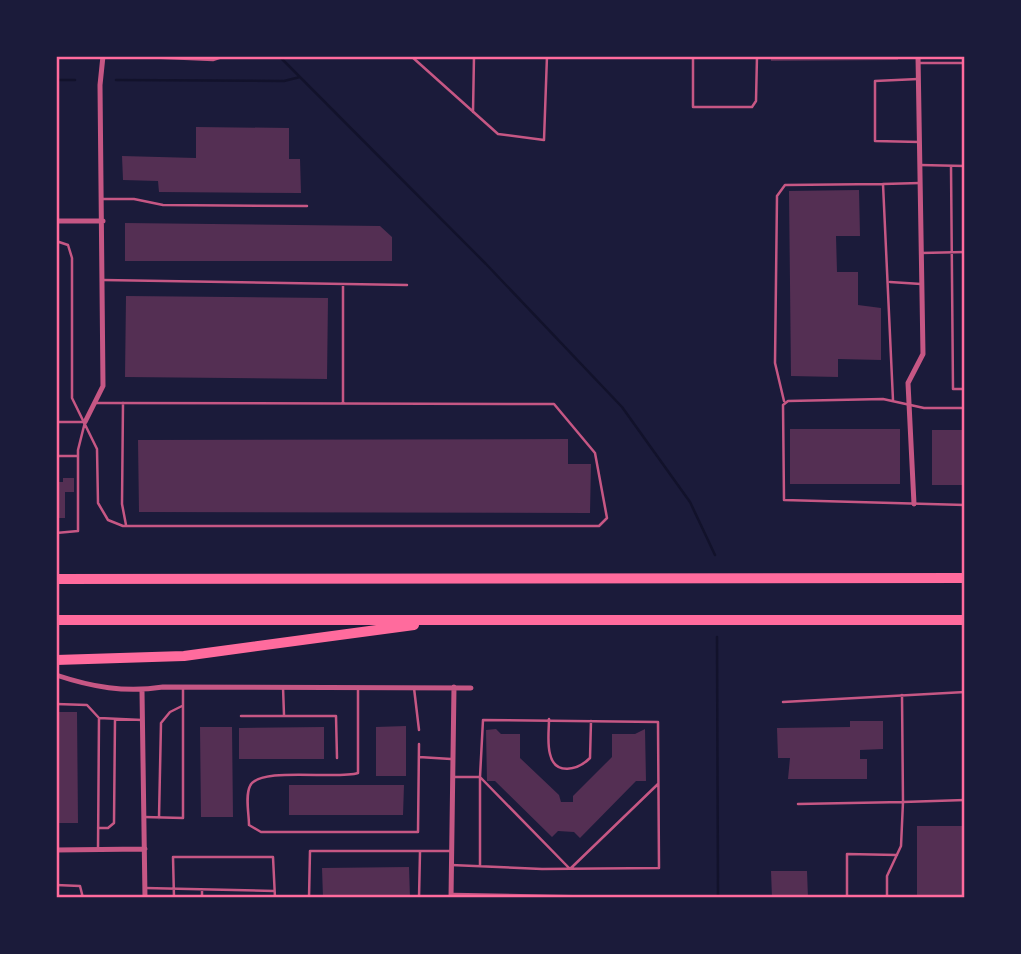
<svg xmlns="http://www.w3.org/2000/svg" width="1021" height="954" font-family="Ubuntu,sans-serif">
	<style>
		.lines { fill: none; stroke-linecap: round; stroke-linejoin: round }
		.stream { stroke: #12122b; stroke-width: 2.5 }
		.building { fill: #542f53 }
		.service { stroke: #c65784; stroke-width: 2.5 }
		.minor { stroke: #c65784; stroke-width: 5 }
		.motorway { stroke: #ff6b9d; stroke-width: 10 }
		.neatline { fill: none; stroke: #ff6b9d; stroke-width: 2.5 }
	</style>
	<rect width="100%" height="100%" fill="#1b1b3a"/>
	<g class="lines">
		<path class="stream" d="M279 56 486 264 622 407 690 502 715 555
			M56 80H75
			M116 80 284 81 300 77
			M717 637 718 898"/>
	</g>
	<path class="building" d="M771 56H898V60L771 61Z
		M196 127 289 128V159H300L301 193 159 192 158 181 123 180 122 156 196 158Z
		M859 190 860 236H836L837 272H858V305L881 308V360L838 359V377L791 376 789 191Z
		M125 223 380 226 392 237V261H125Z
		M126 296 328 298 327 379 125 377Z
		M790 429H900V484H790Z
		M932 430H965V485H932Z
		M568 439V464H591L590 513 139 512 138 440Z
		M63 478H74V492H65V518H56V482H63Z
		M56 712H77L78 823H56Z
		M850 721H883V749L860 750V759H867V779H788L790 758H778L777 728 850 727Z
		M406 726V776H376V727Z
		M200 727H232L233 817H201Z
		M324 727V759H239V728Z
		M496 729 501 734H520V758L559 795 561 802H573V796L612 757V734H635L645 729 646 781H636L580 838 574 832 558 831 552 837 495 781H487L486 730Z
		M289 785H404L403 815H289Z
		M917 826H963L964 898H917Z
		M409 867 410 898H323L322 868Z
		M771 871H807L808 898H772Z"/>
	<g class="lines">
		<path class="service" d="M120 56 213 60 225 56
			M411 56 498 134 544 140 547 56
			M693 56V107H752L756 101 757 56
			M56 57 71 56
			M919 63H965
			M918 79 875 81V141L920 142
			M473 112 474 56
			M920 165 965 166
			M951 166 953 389H965
			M102 199H134L163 205 307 206
			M56 241 68 245 72 258V398L97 449 98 503 108 520 123 526H599L607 518 595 453 554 404 96 403
			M921 253 965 252
			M103 280 407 285
			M890 282 921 284
			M893 400 883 184 920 183
			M784 401 775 363 777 196 785 185 883 184
			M123 403 122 504 126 525
			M343 403V284
			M965 408H924L883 399 788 401 783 405 784 500 965 505
			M56 422H85
			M56 456H77
			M56 533 78 531V450L85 422
			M283 687 284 715
			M358 687V773C337 780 259 766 250 786 245 796 249 814 249 825L261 832H418L419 744
			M414 688 419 730
			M902 695 903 802 965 800
			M783 702 965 692
			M56 704 87 705 99 718 142 720
			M241 716H336L337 758
			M549 719C549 730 547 743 550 754 555 776 578 770 590 758L591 721
			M419 757 451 759
			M480 777 570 869 658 784
			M480 777V866
			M798 804 903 802 901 846 887 876V898
			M144 817 183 818V687
			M159 818 161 723 170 712 182 706
			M98 828H108L114 823 115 719
			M98 850 99 718
			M451 865 542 869 659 868 658 722 483 720 480 777H454
			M56 885 80 886 83 898
			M145 888 274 891
			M202 890V898
			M453 894 664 898
			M174 898 173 857H273L275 898
			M309 898 310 851H452
			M419 898 420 852
			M847 898V854L897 855"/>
		<path class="minor" d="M56 221H103
			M85 422 103 386 100 85 103 56
			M914 504 908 383 923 354 918 56
			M56 675C92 687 125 693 163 687L471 688
			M142 691 145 898
			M56 850 145 849
			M451 898 454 687"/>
		<path class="motorway" d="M56 579 965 578
			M56 620H965
			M56 660 184 656 414 625"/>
	</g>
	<rect width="1021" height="954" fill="none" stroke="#1b1b3a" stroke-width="116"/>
	<rect x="58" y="58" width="905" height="838" class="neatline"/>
</svg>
